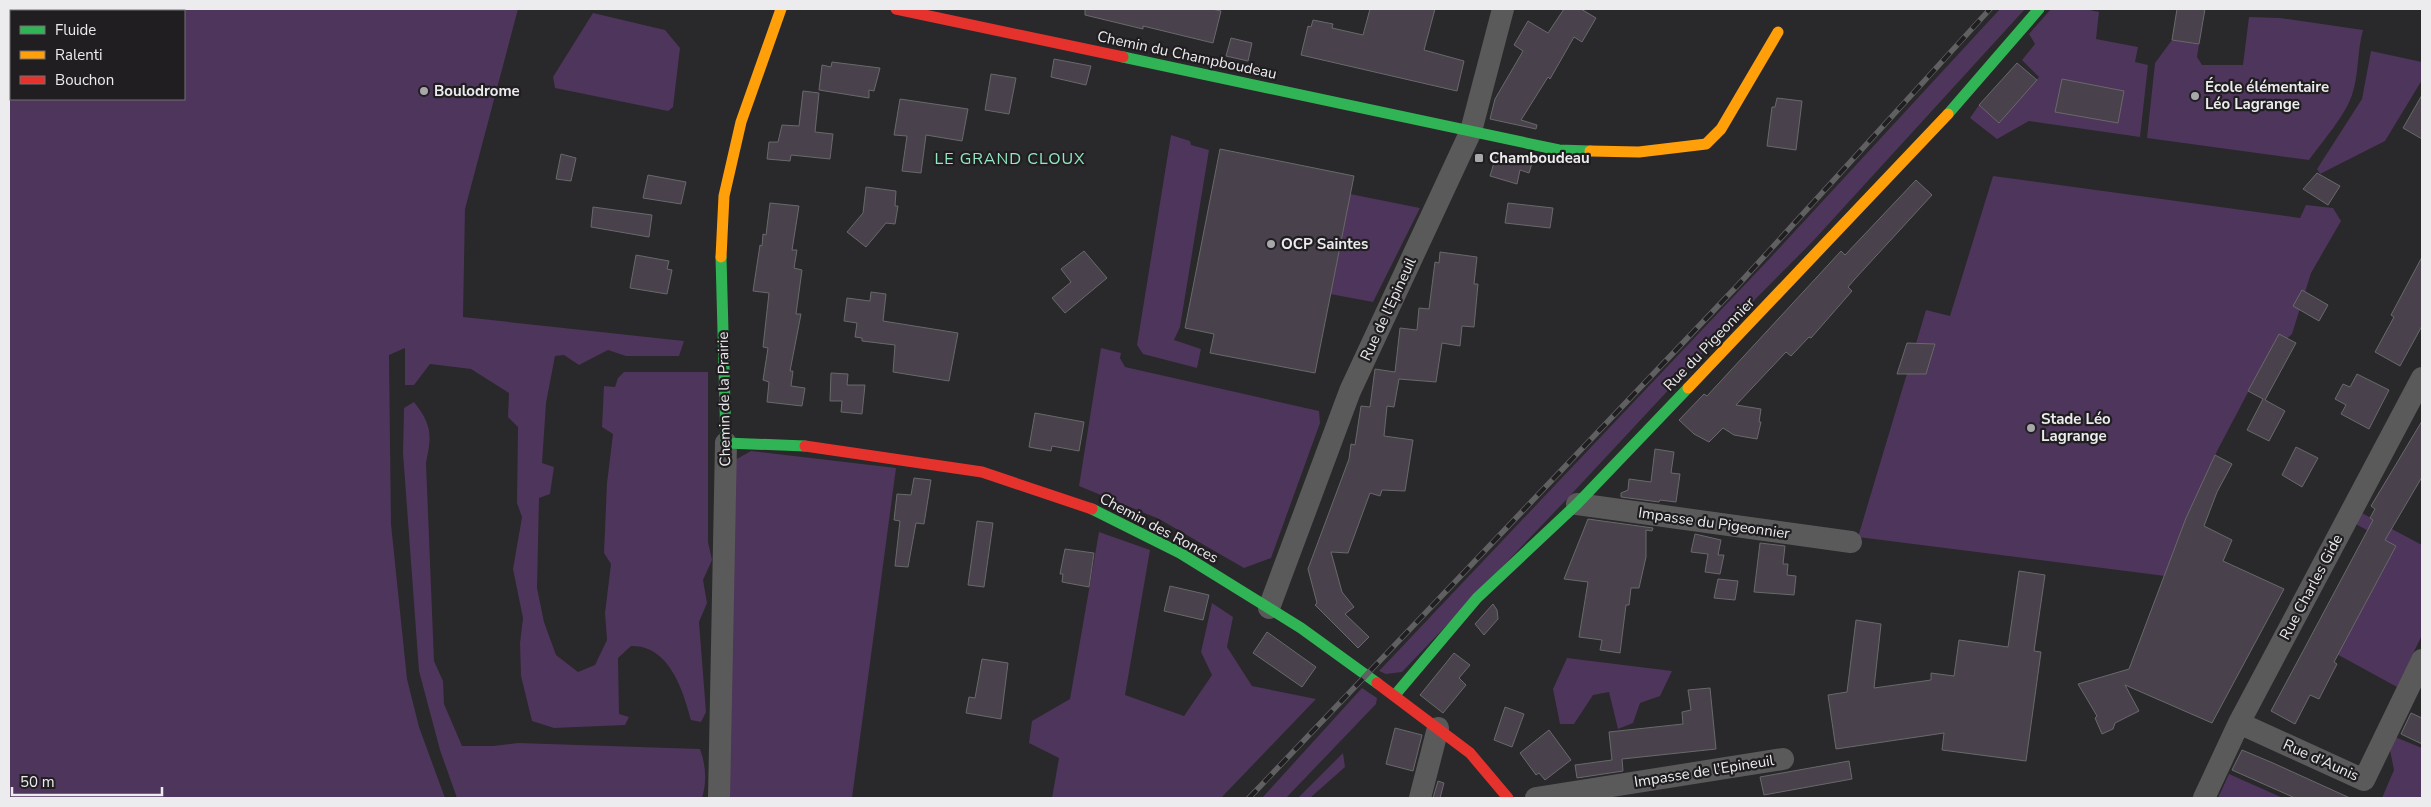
<svg xmlns="http://www.w3.org/2000/svg" width="2431" height="807" font-family="'Nunito Sans',sans-serif">
	<style>
		.green { fill: #4e355b; fill-rule: evenodd }
		.building { fill: #49424d; stroke: #69686a }
		.lines { fill: none; stroke-linecap: round; stroke-linejoin: round }
		.street { stroke: #5b5a5b; stroke-width: 22 }
		.fast { stroke: #30b455; stroke-width: 11 }
		.slow { stroke: #ff9f0a; stroke-width: 11 }
		.jam { stroke: #e5322d; stroke-width: 11 }
		.rail-casing { stroke: #605f61; stroke-width: 5.5 }
		.rail { stroke: #201e21; stroke-width: 4; stroke-dasharray: 11; stroke-linecap: butt }
		.poi-dot { fill: #a8a7a9; stroke: #201e21; stroke-width: 2 }
		.labels { text-anchor: middle; stroke-width: 4.5; stroke-linejoin: round; paint-order: stroke }
		.street-label { font-size: 15px; fill: #ecebed; stroke: #201e21 }
		.poi-label { font-size: 15px; font-weight: bold; fill: #ecebed; stroke: #201e21; text-anchor: start }
		.neighbourhood-label { font-size: 16px; letter-spacing: 1px; fill: #92e8c2; stroke: #201e21 }
	</style>
	<rect width="100%" height="100%" fill="#29282a"/>
	<path class="green" d="M9 9H518L465 209 463 317 684 341 679 356H626L608 350 579 365 564 355 555 356 546 403 542 463 554 467 550 494 539 498 537 588 544 622 556 655 578 672 595 665 607 640 605 613 611 564 604 553 607 483 613 434 602 427 604 386 615 387 618 378 624 372H708V542L712 560 703 580 707 603 699 622 706 712 701 722 691 720C683 690 669 645 631 646L618 658 619 714 629 717 625 725 554 728 532 721 521 676 520 643 523 618 513 569 522 517 517 503 518 427 508 417 509 393 471 369 430 364 414 385H405V348L389 355 391 524 407 679 419 727 445 798H9ZM11 11H184V99H11Z
		M2000 9H2025L1813 241 1715 340 1565 501 1402 672 1386 674 1379 671 1772 256Z
		M2051 9H2085L2099 12 2096 39 2138 47 2135 62 2148 65 2140 137 2029 121 1997 139 1970 118 1979 105 1999 122 2039 77 2022 60 2035 44 2029 34Z
		M593 13 665 30 680 48 673 107 668 111 555 88 553 77Z
		M2249 17 2280 18 2363 30C2357 51 2359 75 2352 95 2345 116 2322 142 2309 160L2147 138 2155 63 2172 40 2199 44 2197 57 2202 65H2243Z
		M2371 51 2422 62V80L2385 141 2320 174 2317 169 2362 99Z
		M1171 135 1190 141 1191 145 1209 150 1180 327 1174 340 1201 349 1197 368 1143 354 1137 345Z
		M1993 176 2300 218 2306 205 2333 208 2341 221 2311 273 2292 334 2266 358 2215 455 2165 576 1858 537 1926 310 1950 316Z
		M1350 194 1420 208 1373 302 1330 294Z
		M1101 348 1121 353 1120 358 1125 367 1319 411 1320 423 1271 558 1244 568 1159 519 1079 486Z
		M414 402C432 425 432 435 426 463L434 661 443 681 444 704 462 746H493L518 743 700 749C706 765 707 782 702 798H457L440 750 419 671 403 453 404 408Z
		M751 451 896 468 852 798H727L735 460Z
		M2360 512 2422 545V635L2397 687 2311 640 2343 645 2396 546 2354 523Z
		M1099 532 1150 550 1125 695 1184 716 1212 675 1201 652 1212 603 1233 617 1227 647 1252 686 1316 699 1221 798H1052L1059 758 1029 743 1032 721 1070 699Z
		M1567 658 1672 671 1660 696 1640 703 1633 723 1618 729 1609 692 1593 695 1574 724H1560L1553 689Z
		M1362 688 1377 698 1376 704 1286 798H1262Z
		M2395 737 2422 748V798H2382L2394 770 2389 745Z
		M1343 753 1345 767 1310 798H1298Z
		M2229 774 2283 798H2218Z"/>
	<path class="building" d="M1085 9H1212L1221 11 1213 43 1143 26V29L1085 15Z
		M1370 9H1435L1424 50 1464 61 1457 91 1301 55 1308 26 1311 27 1313 20 1333 24 1332 28 1363 35Z
		M1564 9H1581L1596 18 1582 42 1574 37 1550 79 1548 77 1521 120 1537 125 1536 129 1490 119 1495 99 1523 51 1514 45 1528 21 1548 33Z
		M2177 9H2205L2199 44 2172 40Z
		M1231 38 1252 43 1248 61 1226 56Z
		M1054 59 1091 66 1086 85 1051 77Z
		M832 62 880 68 874 91 869 90V98L819 90 822 65 831 67Z
		M2017 63 2037 80 1999 123 1979 105Z
		M991 74 1016 78 1009 114 985 110Z
		M2062 79 2124 91 2118 123 2055 112Z
		M803 91 819 93 815 132 833 134 830 159 791 155 790 161 767 159 769 142H778L782 125 799 126Z
		M2422 95V139L2403 128Z
		M1777 98 1802 101 1796 150 1767 146 1772 107H1775Z
		M900 99 968 109 962 141 926 135 921 173 902 171 907 136 894 135Z
		M1220 149 1354 176 1315 373 1210 353 1214 334 1185 328Z
		M1497 153 1533 160 1529 173 1520 170 1517 184 1490 176Z
		M561 154 576 158 571 181 556 179Z
		M2317 173 2340 186 2328 205 2303 189Z
		M648 175 686 182 681 204 643 198Z
		M1916 180 1932 195 1854 280 1848 287 1852 291 1811 338 1809 337 1791 356 1786 352 1736 405 1761 409 1759 422H1761L1757 439 1734 435 1723 428 1709 442 1694 434 1679 420 1704 394 1707 396 1841 251 1845 255Z
		M866 187 896 191 895 206H898L895 224 886 223 866 247 847 232 863 213Z
		M770 203 799 206 792 250H797L794 268 802 270 796 314H801L790 371H793L791 386 805 388 802 406 767 402 769 382 763 380 768 348 763 347 769 293 753 291 760 245 762 246 763 234 766 235Z
		M1508 203 1553 208 1550 228 1505 223Z
		M593 207 652 215 649 237 591 227Z
		M1084 251 1107 278 1065 313 1052 298 1071 282 1061 269Z
		M1440 252 1477 257 1474 284H1478L1474 327 1462 326 1460 346 1442 343 1436 382 1399 379 1394 407 1387 406 1384 436 1413 440 1405 491 1382 490 1380 496 1370 493 1348 553 1331 552 1342 592 1354 607 1345 614 1369 637 1358 648 1315 605 1317 603 1308 569 1349 459 1351 444 1355 445 1361 406 1370 407 1375 369 1395 372 1400 328 1417 330 1419 308 1429 309 1435 262 1439 263Z
		M636 255 669 261 667 269 672 270 667 294 630 288Z
		M2422 257V326L2400 366 2375 352 2394 317 2391 315Z
		M2302 290 2328 305 2319 321 2293 306Z
		M871 292 886 294 883 321 958 333 949 381 893 372 895 345 862 341V338L855 337 857 323 844 321 847 298 870 301Z
		M2279 334 2296 343 2265 400 2285 411 2269 441 2247 430 2263 399 2248 391Z
		M1907 343 1935 344 1926 374H1897Z
		M831 373 848 374 847 385H865L862 414 841 412 842 401H830Z
		M2357 374 2389 390 2369 429 2341 414 2346 405 2335 399 2343 384 2350 387Z
		M1035 413 1084 422 1079 451 1052 446 1051 451 1029 447Z
		M2422 421V477L2385 540 2396 546 2334 662 2337 664 2319 699 2310 695 2295 724 2271 711 2373 520 2370 518 2375 509 2371 506Z
		M2296 447 2318 458 2302 487 2282 475Z
		M1655 449 1674 452 1671 473 1680 474 1676 502 1660 500 1659 502 1621 497V493L1628 490 1629 479 1651 482Z
		M2215 455 2232 464 2217 492 2204 526 2232 540 2223 561 2284 589 2212 723 2125 685 2139 711 2115 723 2113 729 2102 734 2095 718 2097 716 2078 684 2129 669 2186 518Z
		M914 478 931 480 924 524 916 523 908 567 895 566 900 521 894 520 897 494 911 495Z
		M1588 519 1653 528 1652 531 1646 530V557L1639 588H1631L1629 605H1626L1620 653 1600 650 1602 640 1579 637 1588 582 1564 579Z
		M977 521 993 523 984 587 968 585Z
		M1695 534 1721 540 1718 555H1724L1720 574 1705 572 1708 554 1691 552Z
		M1760 543 1785 546 1783 564H1788L1787 575 1796 576 1794 595 1754 592Z
		M1065 549 1094 553 1089 587 1062 582 1063 574H1060Z
		M2019 571 2045 575 2034 651 2041 652 2026 761 1942 750 1944 733 1836 749 1828 695 1847 692 1856 620 1881 624 1874 688 1931 680V673L1954 676 1959 640 2008 647Z
		M1718 579 1738 581 1735 600 1714 598Z
		M1170 586 1209 595 1203 620 1164 611Z
		M1493 604 1497 610 1498 619 1484 635 1475 624Z
		M1267 632 1316 667 1302 687 1253 653Z
		M1454 653 1470 665 1459 678 1466 685 1443 713 1420 695Z
		M982 659 1008 663 1001 719 966 713 969 697 975 698Z
		M1710 688 1716 749 1622 759 1623 771 1577 778 1575 765 1612 760 1609 732 1683 724 1682 712 1691 710 1688 690Z
		M1505 707 1524 714 1512 747 1494 740Z
		M2411 713 2422 718V744L2401 734Z
		M1395 728 1422 735 1413 771 1386 764Z
		M1549 730 1571 760 1545 780 1539 773 1536 775 1520 753Z
		M2242 750 2273 763 2350 798H2295L2232 770Z
		M1849 761 1852 779 1764 795 1760 777Z
		M1438 781 1444 783 1440 798H1433Z"/>
	<g class="lines">
		<path class="street" d="M1577 504 1851 542
			M1269 608 1350 391 1471 131 1503 9
			M2239 723 2364 780 2422 660
			M719 798 726 443
			M1420 798 1438 728
			M1536 798 1783 759
			M2204 798 2239 723 2422 378"/>
		<path class="fast" d="M1123 57 1559 150 1590 151
			M1948 114 2039 9
			M721 257 726 443 805 446
			M1092 509 1180 553 1301 628 1377 683
			M1395 695 1477 598 1577 504 1688 388"/>
		<path class="slow" d="M1590 151 1639 152 1706 144 1721 129 1778 32
			M721 257 724 196 741 122 781 9
			M1688 388 1948 114"/>
		<path class="jam" d="M896 9 1123 57
			M805 446 982 472 1092 509
			M1377 683 1470 753 1508 798"/>
		<defs>
			<path id="rail" d="M1249 798 1738 285 1990 9"/>
		</defs>
		<use href="#rail" class="rail-casing"/>
		<use href="#rail" class="rail"/>
	</g>
	<g class="poi-dot">
		<circle cx="424" cy="91" r="5"/>
		<circle cx="2195" cy="96" r="5"/>
		<rect x="1474" y="153" width="10" height="10" rx="2.5"/>
		<circle cx="1271" cy="244" r="5"/>
		<circle cx="2031" cy="428" r="5"/>
	</g>
	<g class="labels">
		<g class="street-label">
			<text transform="translate(1187 55) rotate(12)" y="5">Chemin du Champboudeau</text>
			<text transform="translate(1388 309) rotate(-65)" y="5">Rue de l'Epineuil</text>
			<text transform="translate(1709 344) rotate(-46)" y="5">Rue du Pigeonnier</text>
			<text transform="translate(724 399) rotate(-91)" y="5">Chemin de la Prairie</text>
			<text transform="translate(1714 523) rotate(8)" y="5">Impasse du Pigeonnier</text>
			<text transform="translate(1159 528) rotate(28)" y="5">Chemin des Ronces</text>
			<text transform="translate(2311 587) rotate(-62)" y="5">Rue Charles Gide</text>
			<text transform="translate(2321 760) rotate(24)" y="5">Rue d'Aunis</text>
			<text transform="translate(1704 771) rotate(-9)" y="5">Impasse de l'Epineuil</text>
		</g>
		<g class="poi-label">
			<text x="2205" y="92">École élémentaire<tspan x="2205" dy="17">Léo Lagrange</tspan></text>
			<text x="434" y="96">Boulodrome</text>
			<text x="1489" y="163">Chamboudeau</text>
			<text x="1281" y="249">OCP Saintes</text>
			<text x="2041" y="424">Stade Léo<tspan x="2041" dy="17">Lagrange</tspan></text>
		</g>
		<g class="neighbourhood-label">
			<text x="1010" y="164">LE GRAND CLOUX</text>
		</g>
	</g>
	<rect width="2431" height="807" fill="none" stroke="#ecebed" stroke-width="20"/>
	<rect x="10" y="10" width="175" height="90" fill="#201e21" stroke="#727073"/>
	<rect x="20" y="26" width="25" height="8" fill="#30b455" stroke="#727073"/>
	<text x="55" y="35" font-size="15" fill="#ecebed">Fluide</text>
	<rect x="20" y="51" width="25" height="8" fill="#ff9f0a" stroke="#727073"/>
	<text x="55" y="60" font-size="15" fill="#ecebed">Ralenti</text>
	<rect x="20" y="76" width="25" height="8" fill="#e5322d" stroke="#727073"/>
	<text x="55" y="85" font-size="15" fill="#ecebed">Bouchon</text>
	<path d="M12 787v8h150v-8" fill="none" stroke="#ecebed" stroke-width="2.5"/>
	<text x="20" y="787" font-size="15" fill="#ecebed" stroke="#201e21" stroke-width="4" paint-order="stroke">50 m</text>
</svg>
